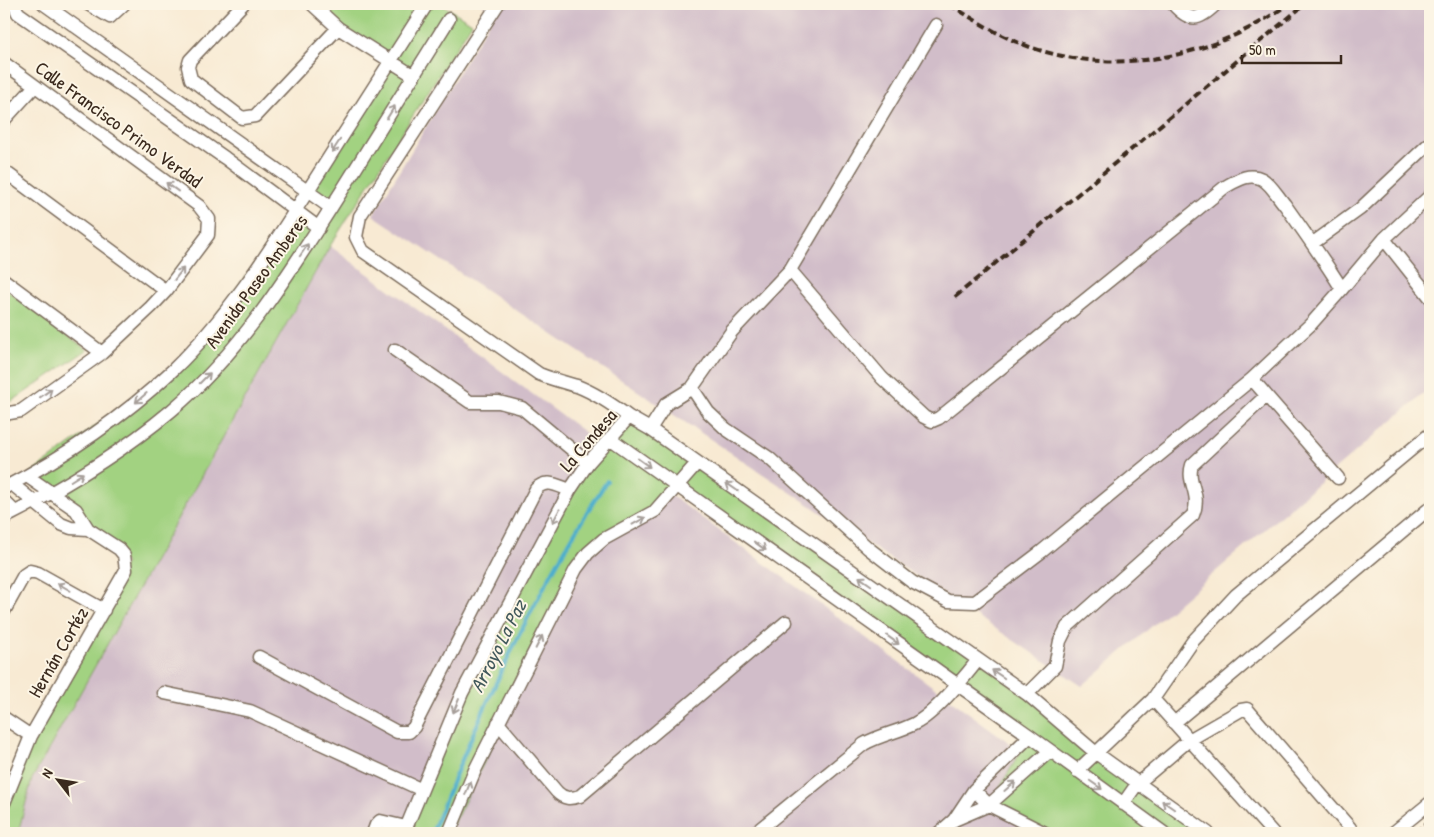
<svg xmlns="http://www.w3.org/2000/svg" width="1434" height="837" font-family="'Patrick Hand',sans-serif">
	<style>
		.industrial { fill: #d1bdc9 }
		.green { fill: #a2d281; stroke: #6e7e50 }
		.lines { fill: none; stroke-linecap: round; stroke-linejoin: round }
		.stream { stroke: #4daecc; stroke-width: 4 }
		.minor-casing { stroke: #7d6d5d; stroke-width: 15 }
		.minor { stroke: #fff; stroke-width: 12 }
		.rail { stroke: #3b2a1e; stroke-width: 4; stroke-dasharray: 8 4; stroke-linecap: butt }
		.oneway { stroke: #a79f9a }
		.labels { text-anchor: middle; stroke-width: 4; stroke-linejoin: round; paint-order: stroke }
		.street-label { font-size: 19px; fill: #3b2a1e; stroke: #fcf5e5 }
		.water-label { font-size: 20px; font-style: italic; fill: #41585b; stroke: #fcf5e5 }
	</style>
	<rect width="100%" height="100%" fill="#fcf5e5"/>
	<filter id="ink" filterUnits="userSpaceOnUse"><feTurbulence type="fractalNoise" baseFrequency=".02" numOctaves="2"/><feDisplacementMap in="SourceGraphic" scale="10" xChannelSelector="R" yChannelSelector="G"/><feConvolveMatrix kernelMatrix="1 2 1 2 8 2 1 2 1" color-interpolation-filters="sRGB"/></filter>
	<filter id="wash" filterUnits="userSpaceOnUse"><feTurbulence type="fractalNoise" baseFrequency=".0096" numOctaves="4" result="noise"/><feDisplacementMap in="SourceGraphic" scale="20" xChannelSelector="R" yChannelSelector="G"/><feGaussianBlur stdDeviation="1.12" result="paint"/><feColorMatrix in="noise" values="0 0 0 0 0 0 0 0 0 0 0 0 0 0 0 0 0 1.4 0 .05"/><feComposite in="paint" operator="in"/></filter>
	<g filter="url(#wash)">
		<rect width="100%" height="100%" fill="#f8ead3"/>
		<path class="industrial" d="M481 4H1430V388L1082 686 373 215 495 12Z
			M330 246 1133 833H18L32 780Z"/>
		<path class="green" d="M312 4H441L472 23 330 246 32 779 18 833H4V803L31 736 126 563 76 510 27 476 176 367 295 211 319 227 331 208 307 191 391 61Z
			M4 288 87 350 11 402 4 395Z
			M629 417 978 660 1208 833H1045L989 805 1030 736 678 487 588 553 449 833H404L420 789 570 490Z"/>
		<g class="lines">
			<path class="stream" d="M432 833C480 711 535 591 607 481"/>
		</g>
	</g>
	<g filter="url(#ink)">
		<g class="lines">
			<defs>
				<path id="minor" d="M14 4 18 13 225 158 319 228
					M44 4 331 208
					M88 4 110 17 124 4
					M243 4 190 60 188 67 191 79 242 118 255 116 338 28
					M312 4 338 28 414 76
					M498 4 360 216 356 237 363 251 539 374C551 379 563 382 577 386 595 393 613 405 629 417
					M1173 4C1190 23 1199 21 1216 4
					M4 63 199 206 209 219 208 235 166 291 151 307 102 353 21 411 4 414
					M4 120 35 86
					M4 171 166 291
					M1430 196 1384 239 1430 297
					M1313 243 1360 209 1430 143
					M4 280 102 353
					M1342 289 1384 239
					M395 350 470 402H499L522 408 588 463
					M1252 379 1338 478
					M692 388 708 412 726 429 769 458 868 548 912 582 948 601 975 602 1041 552 1252 379 1311 324 1342 289C1324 260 1305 233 1285 205 1278 197 1271 184 1262 179 1249 172 1236 181 1225 187L939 418 932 421 924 417 882 378 790 270
					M650 429 666 404 692 388 732 331 790 270 936 25
					M611 439 1030 736 1164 833
					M12 484 61 524 71 528 88 529
					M4 488C66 456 122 418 173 370 228 317 269 252 309 189 348 127 388 65 427 4
					M4 501 15 512
					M4 518C63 488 121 453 172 410 242 351 292 269 341 192 377 135 413 77 449 19
					M4 611 24 575 30 571 38 573 104 610
					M259 657 397 732H409L414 727 536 489C546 478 558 486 570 490
					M164 693 250 711 420 789
					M1027 694 1055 666 1060 641 1067 627 1193 515C1202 493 1186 483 1192 465L1266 396
					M4 718 31 736
					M498 723 557 792C564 799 570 799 580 796L786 622
					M1174 723 1430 508
					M1077 771 1153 699
					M974 790 989 805 1045 833
					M4 803 31 736 126 570 124 555 119 549 88 529 76 510 27 476
					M1123 804 1137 784 1189 740 1241 710 1247 709 1350 828
					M954 820 989 805 1050 751
					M373 833 376 825 380 821 406 827
					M404 833 462 693 570 490 588 463 629 417 650 429 1027 694 1096 753 1208 833
					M449 833 475 770 576 569 588 553 604 539 655 511 697 463
					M755 833 864 744C880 735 898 732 914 724 935 714 963 679 978 660
					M939 833 954 820 974 790 1030 736
					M1273 833 1153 699 1193 641 1236 595 1430 434
					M1393 833 1430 803"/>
			</defs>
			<use href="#minor" class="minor-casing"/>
			<use href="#minor" class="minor"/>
			<path class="rail" d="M949 4C973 19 996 34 1022 44 1111 79 1213 59 1288 4
				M955 297 1305 4
				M1415 833 1430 820"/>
		</g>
		<defs><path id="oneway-shaft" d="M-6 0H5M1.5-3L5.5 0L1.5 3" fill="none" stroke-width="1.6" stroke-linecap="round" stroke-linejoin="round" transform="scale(1.25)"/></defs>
		<g class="oneway">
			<use href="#oneway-shaft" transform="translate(391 112) rotate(-58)"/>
			<use href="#oneway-shaft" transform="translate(336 146) rotate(123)"/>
			<use href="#oneway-shaft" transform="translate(172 187) rotate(-144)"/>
			<use href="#oneway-shaft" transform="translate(304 250) rotate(-56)"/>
			<use href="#oneway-shaft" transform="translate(179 274) rotate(-52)"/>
			<use href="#oneway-shaft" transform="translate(205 378) rotate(-45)"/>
			<use href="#oneway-shaft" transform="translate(46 393) rotate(-36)"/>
			<use href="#oneway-shaft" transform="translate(141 398) rotate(139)"/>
			<use href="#oneway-shaft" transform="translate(644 463) rotate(36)"/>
			<use href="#oneway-shaft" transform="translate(77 477) rotate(-32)"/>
			<use href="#oneway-shaft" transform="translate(732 487) rotate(-145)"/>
			<use href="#oneway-shaft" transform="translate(556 516) rotate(118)"/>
			<use href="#oneway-shaft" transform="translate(639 521) rotate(-29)"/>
			<use href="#oneway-shaft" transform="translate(760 546) rotate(36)"/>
			<use href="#oneway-shaft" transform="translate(865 581) rotate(-145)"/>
			<use href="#oneway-shaft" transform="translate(64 587) rotate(-150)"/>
			<use href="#oneway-shaft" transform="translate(893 640) rotate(36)"/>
			<use href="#oneway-shaft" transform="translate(539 642) rotate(-63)"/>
			<use href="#oneway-shaft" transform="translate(998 674) rotate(-146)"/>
			<use href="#oneway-shaft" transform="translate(456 706) rotate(113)"/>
			<use href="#oneway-shaft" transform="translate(1096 785) rotate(35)"/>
			<use href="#oneway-shaft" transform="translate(1010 786) rotate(-41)"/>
			<use href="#oneway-shaft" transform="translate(468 788) rotate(-68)"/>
			<use href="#oneway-shaft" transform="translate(1168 805) rotate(-145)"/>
		</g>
	</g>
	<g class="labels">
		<g class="street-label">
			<text transform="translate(119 124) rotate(36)" y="7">Calle Francisco Primo Verdad</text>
			<text transform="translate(256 281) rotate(-54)" y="7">Avenida Paseo Amberes</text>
			<text transform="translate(588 440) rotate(-49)" y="7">La Condesa</text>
			<text transform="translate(58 652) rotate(-60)" y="7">Hernán Cortéz</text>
		</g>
		<g class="water-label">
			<text transform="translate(498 646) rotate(-63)" y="7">Arroyo La Paz</text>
		</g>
	</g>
	<rect width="1434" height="837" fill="none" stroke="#fcf5e5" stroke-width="20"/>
	<g transform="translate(58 780) rotate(301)" stroke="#fcf5e5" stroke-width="4" paint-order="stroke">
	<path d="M0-4L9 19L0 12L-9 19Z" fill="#3b2a1e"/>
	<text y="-8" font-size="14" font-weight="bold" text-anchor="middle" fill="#3b2a1e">N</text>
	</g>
	<path d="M1242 55v8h99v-8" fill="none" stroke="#3b2a1e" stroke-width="2.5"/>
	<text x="1249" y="55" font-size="15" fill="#3b2a1e" stroke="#fcf5e5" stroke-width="4" paint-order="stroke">50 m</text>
</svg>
